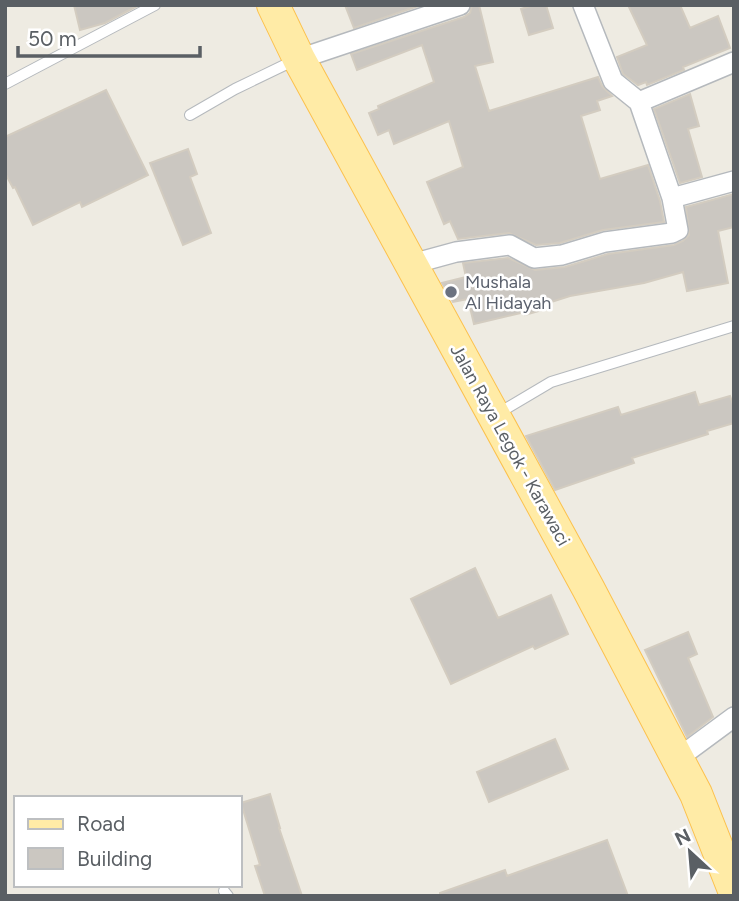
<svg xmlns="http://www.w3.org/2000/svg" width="739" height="901" font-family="Figtree,sans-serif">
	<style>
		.building { fill: #cbc7c1; stroke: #d3ccc0; stroke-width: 2 }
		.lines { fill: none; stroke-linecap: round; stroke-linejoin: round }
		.service-casing { stroke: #b5b9bd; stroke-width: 12 }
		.minor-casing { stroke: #b5b9bd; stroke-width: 22 }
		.primary-casing { stroke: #fcc14d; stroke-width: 34 }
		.service { stroke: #fff; stroke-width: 10 }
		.minor { stroke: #fff; stroke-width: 19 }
		.primary { stroke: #ffeba6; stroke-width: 32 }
		.worship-dot { fill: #6b7280; stroke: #fff; stroke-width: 2.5 }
		.labels { text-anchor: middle; stroke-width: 5; stroke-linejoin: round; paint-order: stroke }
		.worship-label { font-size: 18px; fill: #5b616d; stroke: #fff; text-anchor: start }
		.street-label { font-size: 18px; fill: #5a5f64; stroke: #fff }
	</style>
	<rect width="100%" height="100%" fill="#eeebe2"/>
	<path class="building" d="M74 5H139L105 23 80 30Z
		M345 5H421L354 28Z
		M472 5H479L493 62 475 66 489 111 598 77 602 86 612 96 597 101 600 110 581 116 600 179 648 165 660 201 664 222 603 230 560 243 536 245 509 233 458 239 450 221 444 224 427 182 463 167 449 121 394 144 389 130 378 135 369 113 379 109 378 106 434 82 422 45 357 70 351 54 464 17 470 13Z
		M534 5H546L553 28 529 35 521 9Z
		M628 5H680L690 28 718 16 730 48 683 67 684 70 647 85 646 82 638 85 623 74 617 57 647 45Z
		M106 90 148 175 82 207 80 202 33 225 15 187 13 188 5 173V137Z
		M690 94 699 126 688 129 702 177 680 183 654 109Z
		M188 149 197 174 190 177 211 233 183 245 150 163Z
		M734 194V227L718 231 728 283 687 291 683 272 644 283 570 296 548 303 549 308 525 315V312L474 324 468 299 453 302 442 283 466 277 463 263 508 258 535 270 565 267 608 254 674 245 683 241 689 235 686 207Z
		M695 392 699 405 730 396 734 407V423L707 431 708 434 632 458 634 463 555 490 526 436 618 407 621 415Z
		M475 568 498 618 551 595 568 634 535 649 533 646 451 684 411 599Z
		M688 632 697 654 688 658 713 717 687 737 645 650Z
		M555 739 568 769 489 802 477 772Z
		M270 794 280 828H279L302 896H265L255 866 260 865 241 803Z
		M607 840 628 896H440V893L505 870 507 876Z"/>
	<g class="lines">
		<defs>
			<path id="service" d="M5 84 155 5
				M190 115 235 89 295 60
				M497 414 551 382 734 326
				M224 891 228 896"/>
			<path id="minor" d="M583 5 613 81 639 102 672 198
				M299 59 460 5
				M639 102 734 62
				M412 264 456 252 510 245 534 258 562 255 605 242 672 233 678 230 672 198 734 181
				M677 759 734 717"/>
			<path id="primary" d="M273 5 299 59 588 588 696 794 734 890"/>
		</defs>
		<use href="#service" class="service-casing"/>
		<use href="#minor" class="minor-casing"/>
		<use href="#primary" class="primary-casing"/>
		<use href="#service" class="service"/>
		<use href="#minor" class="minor"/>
		<use href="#primary" class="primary"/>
	</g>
	<circle class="worship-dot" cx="451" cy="292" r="7"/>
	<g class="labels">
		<g class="worship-label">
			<text x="465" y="288">Mushala<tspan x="465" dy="21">Al Hidayah</tspan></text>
		</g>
		<g class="street-label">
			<text transform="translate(510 445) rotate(61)" y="6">Jalan Raya Legok - Karawaci</text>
		</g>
	</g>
	<rect width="739" height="901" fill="none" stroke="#5a5f64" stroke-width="14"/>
	<rect x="14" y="796" width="228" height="91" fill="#ffffff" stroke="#bdbfc1" stroke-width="2"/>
	<rect x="28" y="819" width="35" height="10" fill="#ffeba6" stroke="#bdbfc1" stroke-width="2"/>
	<text x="77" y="831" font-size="21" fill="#5a5f64">Road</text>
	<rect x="28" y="848" width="35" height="21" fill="#cbc7c1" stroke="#bdbfc1" stroke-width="2"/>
	<text x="77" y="866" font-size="21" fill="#5a5f64">Building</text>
	<g transform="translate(690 852) rotate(334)" stroke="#ffffff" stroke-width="5" paint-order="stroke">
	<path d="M0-5L12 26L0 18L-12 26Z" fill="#5a5f64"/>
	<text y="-10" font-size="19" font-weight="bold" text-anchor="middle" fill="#5a5f64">N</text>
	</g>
	<path d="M18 46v10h182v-10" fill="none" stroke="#5a5f64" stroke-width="3.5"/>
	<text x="28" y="46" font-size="21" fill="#5a5f64" stroke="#ffffff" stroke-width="5" paint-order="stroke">50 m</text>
</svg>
